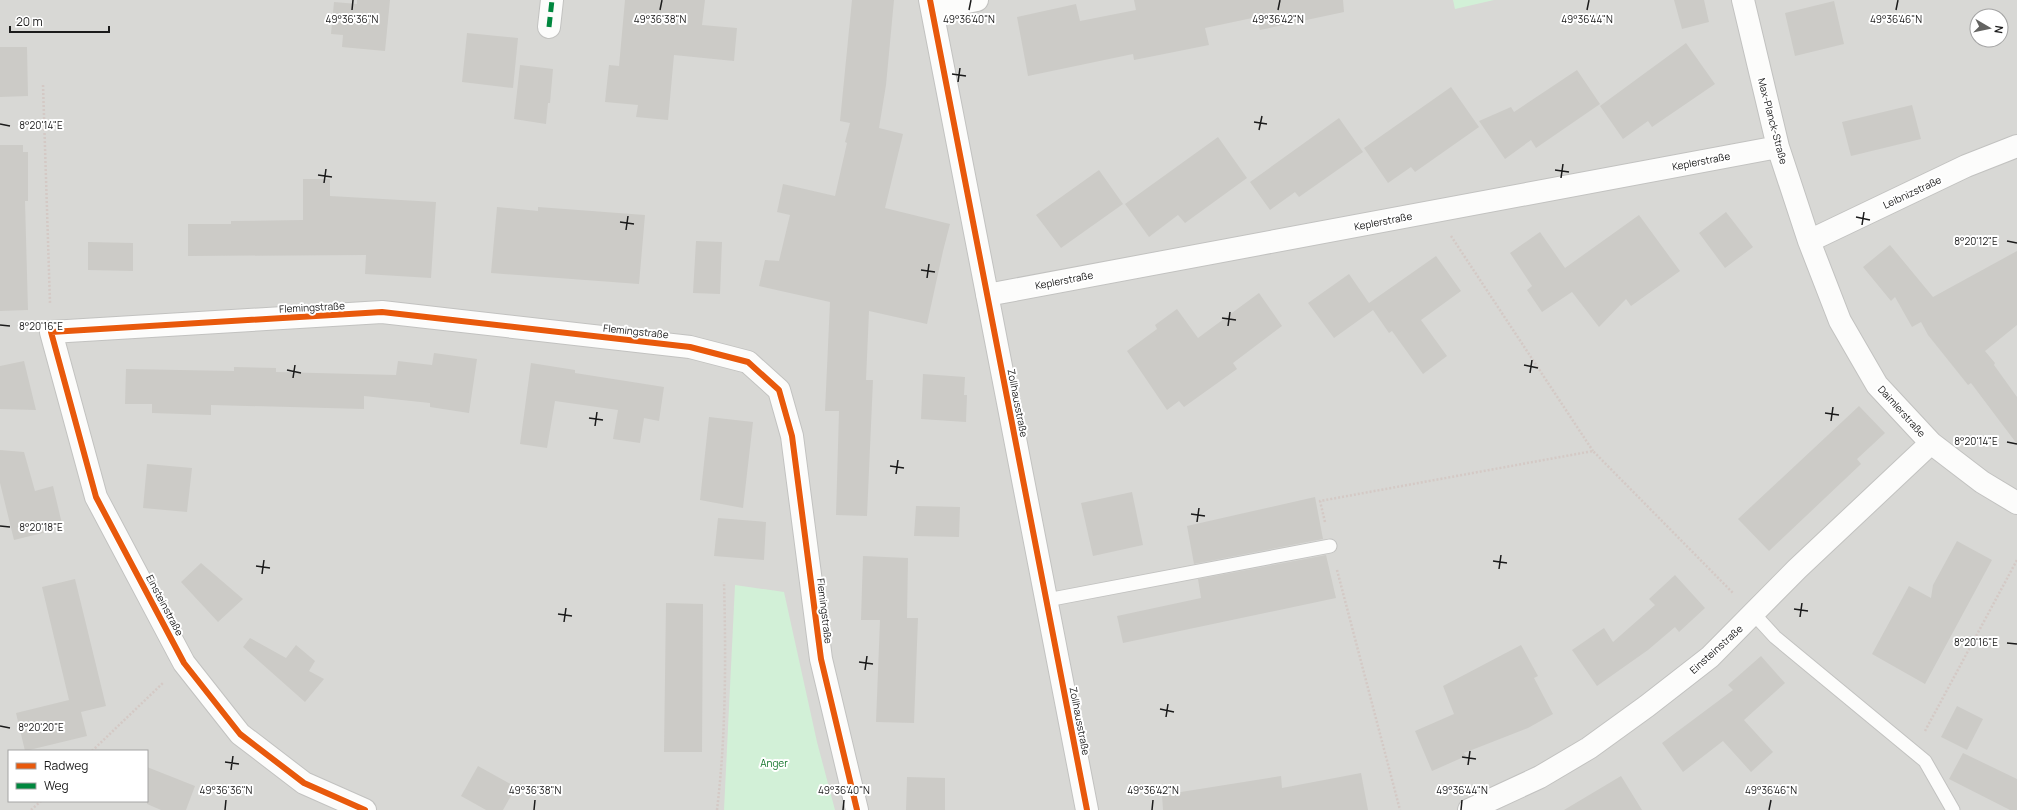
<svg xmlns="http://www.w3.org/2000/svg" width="2017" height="810" font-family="Manrope,sans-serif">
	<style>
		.residential { fill: #d8d8d5; fill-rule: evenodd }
		.park { fill: #d2f0d7 }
		.building { fill: #cccbc7 }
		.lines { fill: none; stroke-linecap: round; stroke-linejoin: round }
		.lane-casing { stroke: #c2c2c0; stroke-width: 15 }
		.street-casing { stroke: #c2c2c0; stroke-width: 24 }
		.path { stroke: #d4c9c5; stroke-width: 2.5; stroke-dasharray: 2 2; stroke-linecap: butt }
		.lane { stroke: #fcfcfb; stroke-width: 13 }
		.street { stroke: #fcfcfb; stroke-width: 22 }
		.quiet { stroke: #00873e; stroke-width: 5; stroke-dasharray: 10 5; stroke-linecap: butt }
		.cycleway-casing { stroke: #fff; stroke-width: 8 }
		.cycleway { stroke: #e8590c; stroke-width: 6 }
		.ticks { fill: none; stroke: #1b1b1b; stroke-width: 1.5 }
		.labels { text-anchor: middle; stroke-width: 4; stroke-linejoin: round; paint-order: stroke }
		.street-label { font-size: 10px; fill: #1b1b1b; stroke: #fff }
		.park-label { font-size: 10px; fill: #107328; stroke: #fff }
		.ticks-label { font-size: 10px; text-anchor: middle; fill: #1b1b1b; stroke: #fff; stroke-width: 4; stroke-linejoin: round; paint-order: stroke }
	</style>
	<rect width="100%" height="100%" fill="#e9e9e4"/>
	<path class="residential" d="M0 0H2017V810H0ZM1977 16H2001V40H1977ZM9 751H147V801H9Z"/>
	<path class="park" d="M1453 0H1494L1455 9Z
		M735 585 784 592 817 742 835 810H724Z"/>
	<path class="building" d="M357 0H390L385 51 342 47 343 35 331 34 334 2 357 4Z
		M625 0H705L702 25 737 28 734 61 674 55 668 120 636 117 638 105 605 102 609 65 619 66Z
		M852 0H894L886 85 879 128 903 134 885 208 950 224 943 251 927 324 869 311 866 380H873L867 516 836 515 839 411H825L830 302 759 286 765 260 779 261 790 215 777 212 783 184 835 196 847 143 845 142 850 123 840 121Z
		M1134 0H1343L1344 12 1260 30 1257 17 1205 28 1209 45 1134 60 1133 54 1028 76 1017 17 1076 4 1080 21 1136 10Z
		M1674 0H1704L1709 22 1682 29Z
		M1834 1 1844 44 1795 56 1785 13Z
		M467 33 518 38 513 88 462 82Z
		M1686 43 1715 84 1652 127 1648 121 1623 139 1600 106Z
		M0 47H27L28 96 0 97Z
		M520 65 553 69 550 103H548L546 124 514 119Z
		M1577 70 1600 104 1536 148 1531 140 1505 159 1479 121 1511 107 1514 112Z
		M1451 87 1479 127 1415 172 1411 167 1388 183 1364 148Z
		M1912 105 1921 139 1851 156 1842 122Z
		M1339 118 1363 152 1299 197 1295 192 1270 210 1250 182Z
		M1218 137 1247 178 1185 223 1178 215 1149 237 1125 204Z
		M0 145H23V152H28V201H25L28 310 0 311Z
		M1099 170 1123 204 1061 248 1036 215Z
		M303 179H330V196L436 202 431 278 365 274 366 255 188 256V224H231V221L303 220Z
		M497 207 538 211V207L645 215 639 284 491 273Z
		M1726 212 1753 247 1725 268 1699 233Z
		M1639 215 1680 271 1631 306 1626 299 1599 327 1572 292 1542 312 1527 290 1532 286 1510 253 1540 232 1565 268Z
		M696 241 722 242 720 294 693 293Z
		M88 242 133 243V271L88 270Z
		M1890 245 1933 297 2017 251V325L1985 351 1995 363 1994 365 2017 397V444L1971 383 1968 385 1928 335 1921 322 1912 327 1895 297 1891 301 1863 267Z
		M1436 256 1461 291 1421 320 1447 356 1423 374 1392 331 1389 333 1373 310 1334 338 1308 303 1349 274 1369 303Z
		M1259 293 1282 326 1233 363 1237 369 1184 407 1179 401 1167 410 1127 351 1157 329 1155 325 1177 309 1198 338Z
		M434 353 477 359 469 413 430 407V403L364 396V409L211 405V415L152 413V404H125L126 369 234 371V367L276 368V372L396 375 398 361 432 365Z
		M24 361 36 410 0 409V366Z
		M531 363 575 370V373L664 387 659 421 644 418 640 443 613 439 618 410 555 401 547 448 520 444Z
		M923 374 965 377 964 395H967L966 422 921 419Z
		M1859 406 1885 433 1857 459 1861 464 1769 551 1738 519Z
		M709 417 753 422 743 508 700 500Z
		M0 450 24 452 35 491 53 486 63 528 14 540 0 483Z
		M147 464 192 468 187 512 143 508Z
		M1132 492 1143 545 1093 556 1081 503Z
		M1315 497 1323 539 1194 564 1187 526Z
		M916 506 960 507 959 537 914 536Z
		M718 518 766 522 764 560 714 556Z
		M1957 541 1992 560 1925 684 1872 654 1909 586 1931 598 1933 585Z
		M1326 555 1336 598 1123 643 1117 616 1201 598 1198 579Z
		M863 556 908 558 907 618H918L914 723 876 722 880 620H861Z
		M201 563 243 599 218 622 181 582Z
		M1675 575 1705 608 1679 632 1675 627 1648 650 1597 686 1572 650 1604 628 1613 642 1655 605 1649 599Z
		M75 579 106 706 81 712 87 736 25 751 16 713 69 700 42 587Z
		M666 603 703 604 702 752H664Z
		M250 638 286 658 296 645 315 661 309 671 324 679 305 702 243 647Z
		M1521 645 1538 676 1534 678 1553 714 1528 728 1464 753 1466 756 1432 771 1415 731 1454 714 1443 686Z
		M1761 656 1785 683 1744 720 1773 752 1751 772 1723 741 1683 772 1662 743 1733 690 1728 685Z
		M1957 706 1983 719 1967 750 1941 737Z
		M1963 753 2017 779V810H2010L1949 779Z
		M478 766 516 787 503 810H486L461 796Z
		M147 767 195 786 186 810H161L147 804Z
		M1361 773 1368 810H1163L1162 795 1281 776 1282 788Z
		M1621 776 1642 810H1564Z
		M907 777 945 778V810H906Z"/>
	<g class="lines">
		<defs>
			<path id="lane" d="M1047 600 1330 546
				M1753 613 1775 637 1925 761 1953 810"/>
			<path id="street" d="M930 0 1087 810
				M1743 0 1778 147 1809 241 1840 321 1877 385 1931 443 1982 482 2017 503
				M932 9 977 0
				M549 27 552 0
				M1809 241 1966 166 2017 146
				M987 295 1778 147
				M365 810 304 783 240 734 184 663 96 497 51 332 382 312 690 347 748 362 779 390 792 436 821 659 857 810
				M1469 810 1540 777 1589 748 1647 706 1710 657 1797 569 1931 443"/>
		</defs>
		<use href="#lane" class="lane-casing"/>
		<use href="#street" class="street-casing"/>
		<path class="path" d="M43 85 50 303
			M1451 236 1593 451
			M1325 522 1320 501 1593 451 1733 593
			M1337 570 1400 810
			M1925 731 2017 560
			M92 751 164 682
			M31 810 41 801
			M717 810C726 735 726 658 724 582"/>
		<use href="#lane" class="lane"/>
		<use href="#street" class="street"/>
		<path class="quiet" d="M549 27 552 0"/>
		<defs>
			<path id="cycleway" d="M930 0 1087 810
				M365 810 304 783 240 734 184 663 96 497 51 332 382 312 690 347 748 362 779 390 792 436 821 659 857 810"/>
		</defs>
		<use href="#cycleway" class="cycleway-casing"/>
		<use href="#cycleway" class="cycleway"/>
	</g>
	<path class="ticks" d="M352 10 353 0M660 10 662 0M969 10 971 0M1278 10 1280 0M1587 10 1589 0M1896 10 1898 0M952 74 966 76M958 82 960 68M1254 122 1267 124M0 124 10 126M1259 130 1262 116M1555 170 1569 172M318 175 332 177M1561 178 1563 164M324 183 326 169M1856 217 1870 220M620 222 634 224M1862 225 1864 212M626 230 628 216M2007 241 2017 243M921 270 935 272M927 278 929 264M1222 318 1236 320M0 325 10 326M1228 326 1230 312M1524 365 1538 368M287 370 301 373M1530 373 1532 360M293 378 295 365M1825 413 1839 415M589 418 603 420M1831 421 1833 407M595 426 597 412M2007 442 2017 444M890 466 904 468M896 474 898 460M1191 514 1205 516M1197 522 1199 508M0 526 10 527M1493 561 1507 563M256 566 270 568M1499 569 1501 555M262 574 264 560M1794 609 1808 611M558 614 572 616M1800 617 1802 603M564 622 566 608M2007 643 2017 644M859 662 873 664M865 670 867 656M1160 709 1174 712M1166 717 1168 704M0 726 10 728M1462 757 1476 759M225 762 239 764M1468 765 1470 751M231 770 233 756M225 810 226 800M534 810 535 800M843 810 844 800M1152 810 1153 800M1461 810 1462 800M1769 810 1771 800"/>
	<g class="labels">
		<g class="street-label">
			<text transform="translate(1773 121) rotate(75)" y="4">Max-Planck-Straße</text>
			<text transform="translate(1701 161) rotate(-11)" y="4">Keplerstraße</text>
			<text transform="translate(1912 192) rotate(-25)" y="4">Leibnizstraße</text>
			<text transform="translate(1383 221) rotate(-11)" y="4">Keplerstraße</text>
			<text transform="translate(1064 280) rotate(-11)" y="4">Keplerstraße</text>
			<text transform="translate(312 307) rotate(-3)" y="4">Flemingstraße</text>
			<text transform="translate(636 331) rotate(6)" y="4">Flemingstraße</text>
			<text transform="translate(1018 403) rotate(79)" y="4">Zollhausstraße</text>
			<text transform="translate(1902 411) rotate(48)" y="4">Daimlerstraße</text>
			<text transform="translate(165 605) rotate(62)" y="4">Einsteinstraße</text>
			<text transform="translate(825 611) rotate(83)" y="4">Flemingstraße</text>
			<text transform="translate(1716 649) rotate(-42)" y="4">Einsteinstraße</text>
			<text transform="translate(1080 721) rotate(79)" y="4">Zollhausstraße</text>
		</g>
		<g class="park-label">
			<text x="774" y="767">Anger</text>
		</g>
	</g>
	<g class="ticks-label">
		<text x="352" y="23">49°36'36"N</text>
		<text x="660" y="23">49°36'38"N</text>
		<text x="969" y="23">49°36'40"N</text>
		<text x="1278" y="23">49°36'42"N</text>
		<text x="1587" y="23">49°36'44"N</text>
		<text x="1896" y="23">49°36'46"N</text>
		<text x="41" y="129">8°20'14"E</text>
		<text x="1976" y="245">8°20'12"E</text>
		<text x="41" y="330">8°20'16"E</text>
		<text x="1976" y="445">8°20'14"E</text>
		<text x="41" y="531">8°20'18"E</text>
		<text x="1976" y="646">8°20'16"E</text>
		<text x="41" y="731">8°20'20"E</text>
		<text x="226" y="794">49°36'36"N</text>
		<text x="535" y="794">49°36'38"N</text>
		<text x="844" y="794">49°36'40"N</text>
		<text x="1153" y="794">49°36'42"N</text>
		<text x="1462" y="794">49°36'44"N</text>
		<text x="1771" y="794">49°36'46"N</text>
	</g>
	<rect x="8" y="750" width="140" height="52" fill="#ffffff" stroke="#a4a4a4"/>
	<rect x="16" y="763" width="20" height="6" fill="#e8590c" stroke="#a4a4a4"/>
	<text x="44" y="770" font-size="12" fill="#1b1b1b">Radweg</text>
	<rect x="16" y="783" width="20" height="6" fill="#00873e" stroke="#a4a4a4"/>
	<text x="44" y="790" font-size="12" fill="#1b1b1b">Weg</text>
	<g transform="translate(1989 28) rotate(99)"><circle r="19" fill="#ffffff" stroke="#a4a4a4"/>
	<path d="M0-3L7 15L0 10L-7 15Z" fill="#636361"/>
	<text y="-6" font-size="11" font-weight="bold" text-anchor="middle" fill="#1b1b1b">N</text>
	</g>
	<path d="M10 26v6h99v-6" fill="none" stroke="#1b1b1b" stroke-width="2"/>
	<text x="16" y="26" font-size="12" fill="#1b1b1b" stroke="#ffffff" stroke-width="3" paint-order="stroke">20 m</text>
</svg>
